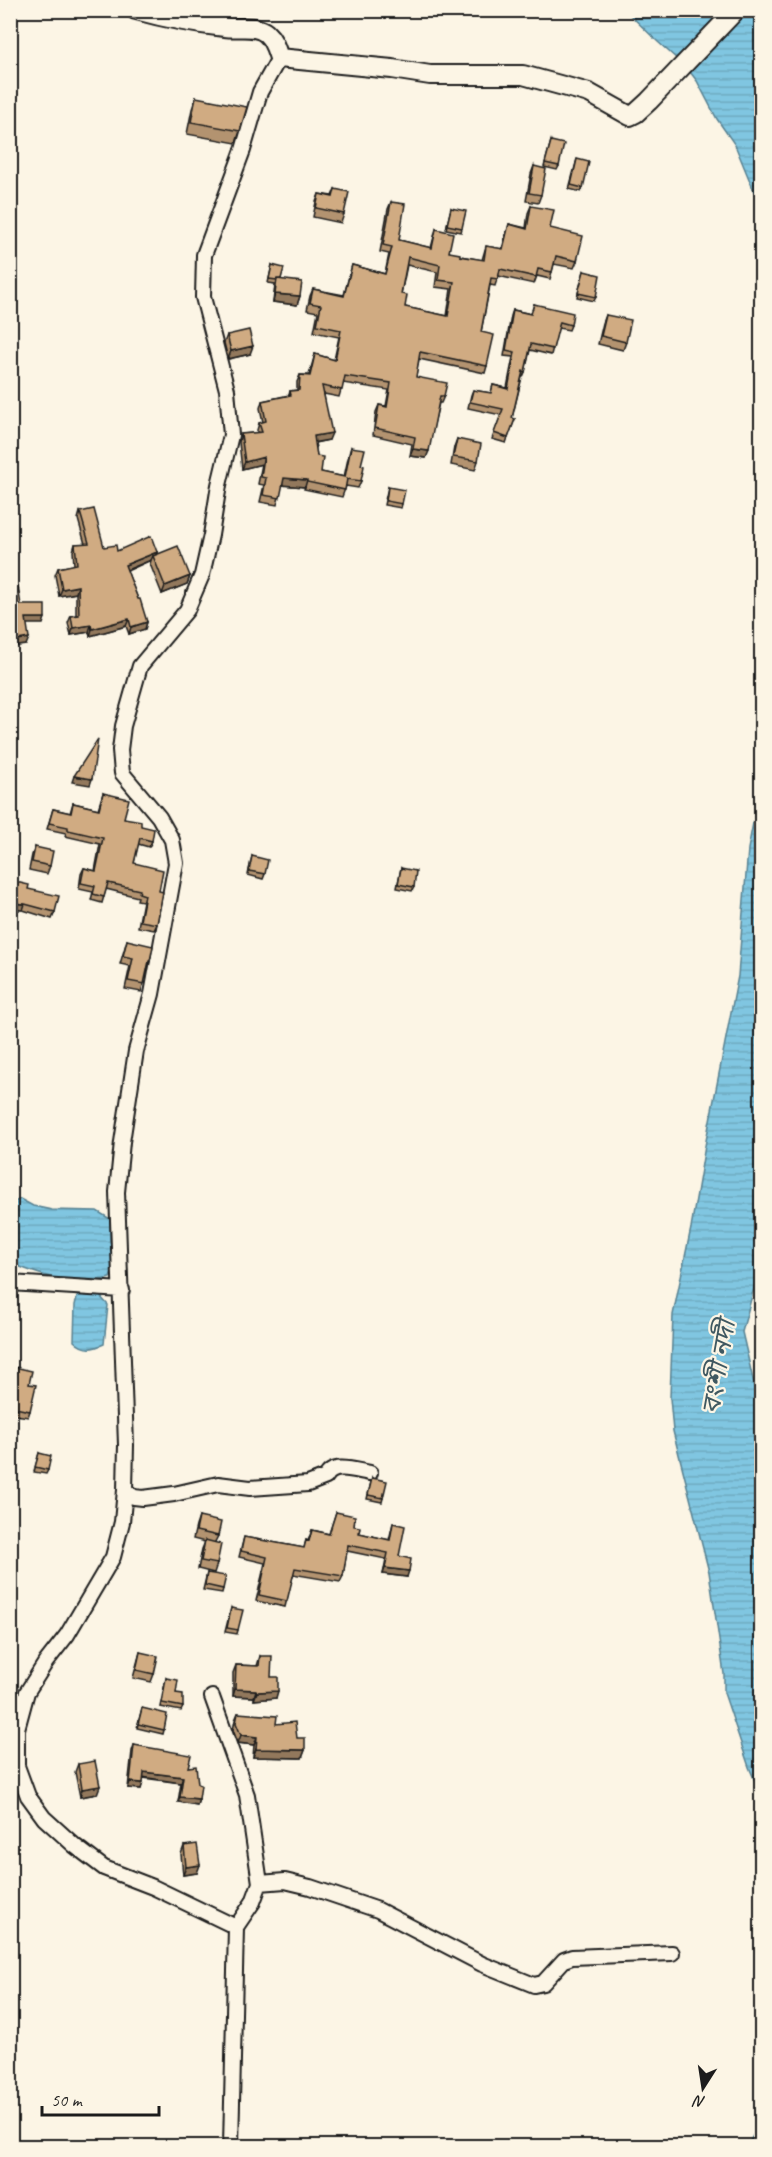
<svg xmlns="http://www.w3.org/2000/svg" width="772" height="2157" font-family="Caveat,'Noto Sans Bengali',sans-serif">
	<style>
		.water { fill: url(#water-rules); stroke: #588292; stroke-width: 1.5 }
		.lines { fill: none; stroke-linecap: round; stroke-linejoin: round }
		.minor-casing { stroke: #1c1c1c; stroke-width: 18 }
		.tertiary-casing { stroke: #1c1c1c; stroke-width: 22 }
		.minor { stroke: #fcf5e5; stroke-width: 14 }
		.tertiary { stroke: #fcf5e5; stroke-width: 18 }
		.wall { fill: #b39370; stroke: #1c1c1c; stroke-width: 1.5; fill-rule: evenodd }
		.shaded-wall { fill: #92785b; stroke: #1c1c1c; stroke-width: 1.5 }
		.building { fill: #d0ab82; stroke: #1c1c1c; stroke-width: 1.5; fill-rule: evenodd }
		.labels { text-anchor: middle; stroke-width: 4.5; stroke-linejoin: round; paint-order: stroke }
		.water-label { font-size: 26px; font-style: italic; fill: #3f5861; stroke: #fcf5e5 }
	</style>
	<defs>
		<pattern id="water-rules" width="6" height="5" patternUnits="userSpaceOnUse" patternTransform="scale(1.5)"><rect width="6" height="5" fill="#80c6e1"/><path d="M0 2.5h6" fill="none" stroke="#6eaac0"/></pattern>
	</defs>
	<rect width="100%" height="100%" fill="#fcf5e5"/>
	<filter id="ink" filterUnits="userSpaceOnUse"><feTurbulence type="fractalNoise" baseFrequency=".0167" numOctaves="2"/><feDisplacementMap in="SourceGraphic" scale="12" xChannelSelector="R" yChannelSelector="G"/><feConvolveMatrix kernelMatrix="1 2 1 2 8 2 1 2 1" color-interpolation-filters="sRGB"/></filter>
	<g filter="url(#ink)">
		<path class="water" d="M626 11H761V208L735 145 717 119 697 81 687 68 658 42Z
			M761 758 762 1259 742 1332 758 1401 762 1410 761 1795 749 1767 724 1693V1674L709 1572 673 1431 670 1398 673 1315 691 1228 705 1146 738 976 748 849 758 797Z
			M20 1199 33 1206 52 1210 97 1211 110 1219V1240L115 1262 110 1278C78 1287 40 1276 11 1263V1204Z
			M85 1293 98 1294 108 1305 104 1344C93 1349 84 1351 74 1341L75 1305 77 1297Z
			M761 2122V2146H747Z"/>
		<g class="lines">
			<defs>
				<path id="minor" d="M10 1283 122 1290
					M125 1490 134 1497 143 1498 174 1494 218 1484 250 1488 308 1484 326 1477C333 1462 357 1471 370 1473
					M212 1697 247 1795 260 1883
					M236 1927 253 1902 260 1883 285 1881 310 1887 378 1910 482 1964 534 1985 543 1983 564 1960 572 1957 672 1953
					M231 2146 236 1927 153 1887 104 1868 75 1846 44 1818 28 1796 17 1766V1729L27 1692 46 1662 67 1635 113 1557 122 1522 125 1490 126 1445 117 1192 122 1142 136 1051 152 994 176 863 172 840 159 817 122 773 120 750 123 726 140 666 187 610 202 575 211 535 219 485 231 435 227 390 203 297 204 255 243 150 260 92 279 58"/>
				<path id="tertiary" d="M136 10C165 18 195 24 225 27 239 29 255 24 266 33 274 40 276 49 279 58L392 69 430 75H523L589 93 630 116 636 113 649 101 736 10"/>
			</defs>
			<use href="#minor" class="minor-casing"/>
			<use href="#tertiary" class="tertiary-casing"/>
			<use href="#minor" class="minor"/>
			<use href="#tertiary" class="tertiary"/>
		</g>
		<path class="wall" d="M196 97 240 131 236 143 187 134 192 109Z
			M10 101 14 118 12 124H10Z
			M551 141 559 166 557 170 544 167Z
			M577 159 583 188 581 192 569 189Z
			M534 166 541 195 538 203 526 201 531 174Z
			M335 189 344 214 341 223 313 217 316 202 319 194 332 196Z
			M391 202 399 240 431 248 436 229 449 252 460 256 482 260 486 246 502 249 509 224 526 228 528 213 531 206 550 228 577 261 574 268 554 264 550 279 537 276 534 284 498 276 495 286 490 285 481 332 487 366 485 373 419 359 416 377 444 396 441 403H439L426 458 410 456 412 444 373 435 376 412 379 405 386 406 389 390 343 383 339 397 324 394 329 440 315 443 317 456 321 472 344 477 349 454 351 447 361 465V481L358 488 346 486 342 497 304 489 305 487 282 485 277 505 260 502 264 485 258 484 262 464 242 469 239 442 241 434 257 433V430L259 423 263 422 260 408 262 401 289 395 290 391 297 390V382L300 375H309L315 354 334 360 339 337 314 332 318 312 307 310 310 296 313 289 344 295 352 265 385 274 389 254 380 252 388 209ZM407 265 437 272 435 287 451 289 447 316 405 307 401 294Z
			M451 208 462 228 461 232 446 229Z
			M272 265 281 279 300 296 297 305 273 302 275 284 268 283Z
			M584 271 596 297 594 301 577 297Z
			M534 304 571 325 569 330 558 328 551 355 530 350 525 372 523 377H522L512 418 515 419 506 443 492 439 501 415 468 408 471 395 473 390 491 393 493 385 507 388 513 357 504 356 511 316 513 310 531 314Z
			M606 315 626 342 623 350 598 344 603 323Z
			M227 335 250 354 228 359 224 343Z
			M457 439 478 461 475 470 451 465 454 447Z
			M388 487 402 504 401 508 384 505Z
			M80 512 104 547 117 551 157 552 156 555 190 576 187 584 162 594 150 564 151 560 127 571 147 622 145 629 129 634 126 626 90 636 89 632 71 635 68 623 71 616 76 615V593L59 596 55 575 58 568 74 565 73 551 75 544H85L78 519Z
			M103 793 124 818 141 826 152 841 149 847 138 844 134 863 159 891 157 924 154 930 138 927 143 901 137 900 138 897 106 889 102 903 91 900 93 892 79 889 81 874 84 868 95 871 100 844 65 836 66 833 47 829 53 809 70 813 73 803 98 809Z
			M35 847 50 866 47 874 29 870 32 855Z
			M252 856 265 874 263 879 248 875Z
			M401 868 414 887 412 891 397 888Z
			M16 882 28 889 55 912 52 919 23 910 10 909V903L13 889Z
			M127 940 150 961 141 992 125 989 130 966 120 964Z
			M10 1366 29 1384 30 1411 28 1417 10 1414Z
			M39 1453 48 1470 46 1474 34 1472Z
			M372 1478 383 1498 382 1502 367 1499Z
			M336 1512 354 1526 359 1533 389 1540 393 1523 399 1556 407 1577 383 1574 386 1559 347 1551 343 1576 340 1582 293 1574 285 1607 256 1601 265 1563 239 1557 244 1537 304 1548 306 1540 308 1541 312 1530 329 1534Z
			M199 1517 218 1536 215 1542 217 1564 214 1573 198 1569 202 1549 205 1542 193 1539 196 1526Z
			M207 1573 223 1589 222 1593 203 1590Z
			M231 1608 238 1630 237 1634 225 1632Z
			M140 1652 154 1674 151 1682 133 1678Z
			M260 1656 271 1677 276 1698 254 1700V1697L233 1696V1673L236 1665 257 1666Z
			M166 1678 176 1693 183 1707 181 1711 160 1707Z
			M142 1708 164 1730 163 1734 137 1728Z
			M238 1713 276 1724 297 1738 305 1750 302 1758 253 1757 254 1745 238 1743 233 1730 235 1720Z
			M134 1745 188 1767 199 1799 197 1805 178 1802 181 1783 143 1778 141 1789 128 1788 132 1751Z
			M78 1764 97 1794 80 1797 75 1772Z
			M184 1846 197 1873 183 1875 181 1854Z"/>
		<path class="shaded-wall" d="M275 294 300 296 297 305 273 302Z
			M253 346 250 354 228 359 231 351Z
			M332 433 329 440 312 443 314 436Z
			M413 449 429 451 426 458 410 456Z
			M264 457 262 464 242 469 245 462Z
			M284 478 307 480 305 487 281 485Z
			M157 552 155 559 153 556 151 560 122 572 125 565Z
			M190 576 187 584 162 594 165 586Z
			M78 586 76 593 59 596 62 589Z
			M26 618H45L43 624H24Z
			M129 619 126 626 90 636 92 629Z
			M147 622 145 629 129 634 131 627Z
			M91 625 89 632 71 635 73 628Z
			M29 638 26 645 10 647 12 641Z
			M74 776 92 779 90 785 72 782Z
			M10 824H14L12 829H10Z
			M12 903 25 904 23 910 10 909Z
			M385 1568 409 1571 407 1577 383 1574Z
			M235 1689 256 1690 254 1697 233 1696Z
			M278 1691 276 1698 254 1700 257 1692Z
			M241 1735 257 1737 254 1745 238 1743Z
			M256 1749 305 1750 302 1758 253 1757Z
			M144 1772 183 1777 181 1783 142 1777Z
			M130 1782 143 1783 141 1789 128 1788Z
			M100 1786 97 1794 80 1797 82 1789Z
			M180 1797 199 1799 197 1805 178 1802Z
			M200 1865 197 1873 183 1875 186 1867Z"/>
		<path class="building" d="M196 97 247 107 240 131 191 122Z
			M10 101 18 102 14 118 10 117Z
			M551 141 564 144 559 166 545 163Z
			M577 159 589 162 583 188 571 185Z
			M534 166 546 169 541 195 529 193Z
			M335 189 349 192 344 214 316 208 319 194 333 197Z
			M391 202 405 204 399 240 432 248 436 229 453 233 449 252 460 254V256L484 260 486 246 503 249 509 224 527 229 531 206 554 210 550 228 583 236 577 261 556 256 552 272 538 269 536 277 500 269 498 279 491 278 481 332 494 335 487 366 420 352 416 377 447 383 444 396H440L429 451 413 449 415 437 375 428 379 405 387 407 391 383 345 376 342 390 322 386 332 433 314 436 317 456 323 457 321 472 345 477 351 447 365 449 361 465 364 466 361 481 347 479 345 490 307 482V480L284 478 280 498 263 495 266 478 261 477 264 457 245 462 241 434 262 432 259 423 266 421 262 401 291 395 290 391 299 390 300 375 310 376 315 354 335 360 341 330 317 325 321 305 310 303 313 289 344 296 352 265 385 274 392 247 383 245ZM408 257 440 265 438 280 454 282 448 316 405 307 407 295 401 294Z
			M451 208 466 211 462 228 447 225Z
			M272 265 284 268 281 279H277V280L269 279Z
			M584 271 600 275 596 297 578 293Z
			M277 279 302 282 300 296 275 294Z
			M534 304 573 313 571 325 560 322 553 349 531 344 525 372 523 371 512 418 515 419 508 438 494 433 503 409 470 402 473 390 491 393 493 385 508 389 515 352 506 350 513 310 531 314Z
			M606 315 631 320 626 342 601 336Z
			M249 330 253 346 231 351 227 335Z
			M457 439 481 444 478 461 453 457Z
			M388 487 405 490 402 504 386 501Z
			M94 509 104 547 116 545 117 551 151 536 157 552 125 565 138 599H140L147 622 131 627 129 619 92 629 91 625 73 628 71 616 79 615 78 586 62 589 58 568 77 564 75 544 89 543 80 512Z
			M178 546 190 576 165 586 153 556Z
			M18 586 21 605H45V618H26L29 638 12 641H10V587Z
			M98 739 92 779 74 776Z
			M103 793 129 799 124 818 141 821V826L154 829 152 841 140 838 134 863 163 870 159 891 163 892 157 924 140 921 145 895 139 893 140 890 108 883 104 897 93 894 95 886 81 883 84 868 96 871 103 838 68 830V827L49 823 53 809 71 813 73 803 99 809Z
			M10 801 17 802 14 824H10Z
			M35 847 53 851 50 866 32 862Z
			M252 856 268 860 265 874 249 871Z
			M401 868 416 871 414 887 398 884Z
			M16 882 29 885 28 889 59 896 55 912 25 904 12 903Z
			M127 940 153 946 150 961H149L144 984 128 981 133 958 123 956Z
			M10 1299H14L11 1312H10Z
			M10 1366 32 1371 29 1384 36 1385 30 1411 10 1407Z
			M39 1453 51 1456 48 1470 35 1467Z
			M372 1478 387 1481 383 1498 368 1495Z
			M336 1512 355 1516 354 1526 360 1527 359 1533 390 1540 393 1523 405 1526 399 1556 411 1559 409 1571 385 1568 388 1553 348 1545 343 1576 295 1568 287 1601 259 1595 267 1557 241 1551 244 1537 304 1548 306 1540 309 1541 312 1530 329 1534Z
			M199 1517 221 1522 218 1536 196 1531Z
			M205 1540 221 1544 217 1564 201 1561Z
			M207 1573 226 1576 223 1589 205 1585Z
			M231 1608 243 1610 238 1630 227 1628Z
			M140 1652 158 1656 154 1674 136 1670Z
			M260 1656H272L271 1677H278V1691L257 1692 256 1690 235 1689 236 1665 259 1666Z
			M166 1678 178 1680 176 1693 183 1694V1707L162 1703Z
			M142 1708 167 1714 164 1730 138 1724Z
			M238 1713 277 1716 276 1724 295 1722 297 1738H305V1750L256 1749 257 1737 241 1735 236 1723Z
			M134 1745 191 1755 188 1767 196 1766 198 1784 201 1785 199 1799 180 1797 183 1777 144 1772 143 1783 130 1782Z
			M95 1761 100 1786 82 1789 78 1764Z
			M197 1844 200 1865 186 1867 184 1846Z"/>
	</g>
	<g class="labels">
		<g class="water-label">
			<text transform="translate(718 1367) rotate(-80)" y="9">বংশী নদী</text>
		</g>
	</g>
	<rect width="772" height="2157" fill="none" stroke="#fcf5e5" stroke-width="36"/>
	<rect x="18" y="18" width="736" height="2121" fill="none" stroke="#1c1c1c" stroke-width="2" filter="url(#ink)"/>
	<g transform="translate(703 2088) rotate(192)" stroke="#fcf5e5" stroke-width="4.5" paint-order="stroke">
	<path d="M0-4.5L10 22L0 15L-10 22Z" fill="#1c1c1c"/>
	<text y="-9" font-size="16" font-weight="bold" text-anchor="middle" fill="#1c1c1c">N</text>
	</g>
	<path d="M42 2106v9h117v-9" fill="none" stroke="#1c1c1c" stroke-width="3"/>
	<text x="51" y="2106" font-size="18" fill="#1c1c1c" stroke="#fcf5e5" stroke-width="4.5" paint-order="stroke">50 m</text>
</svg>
